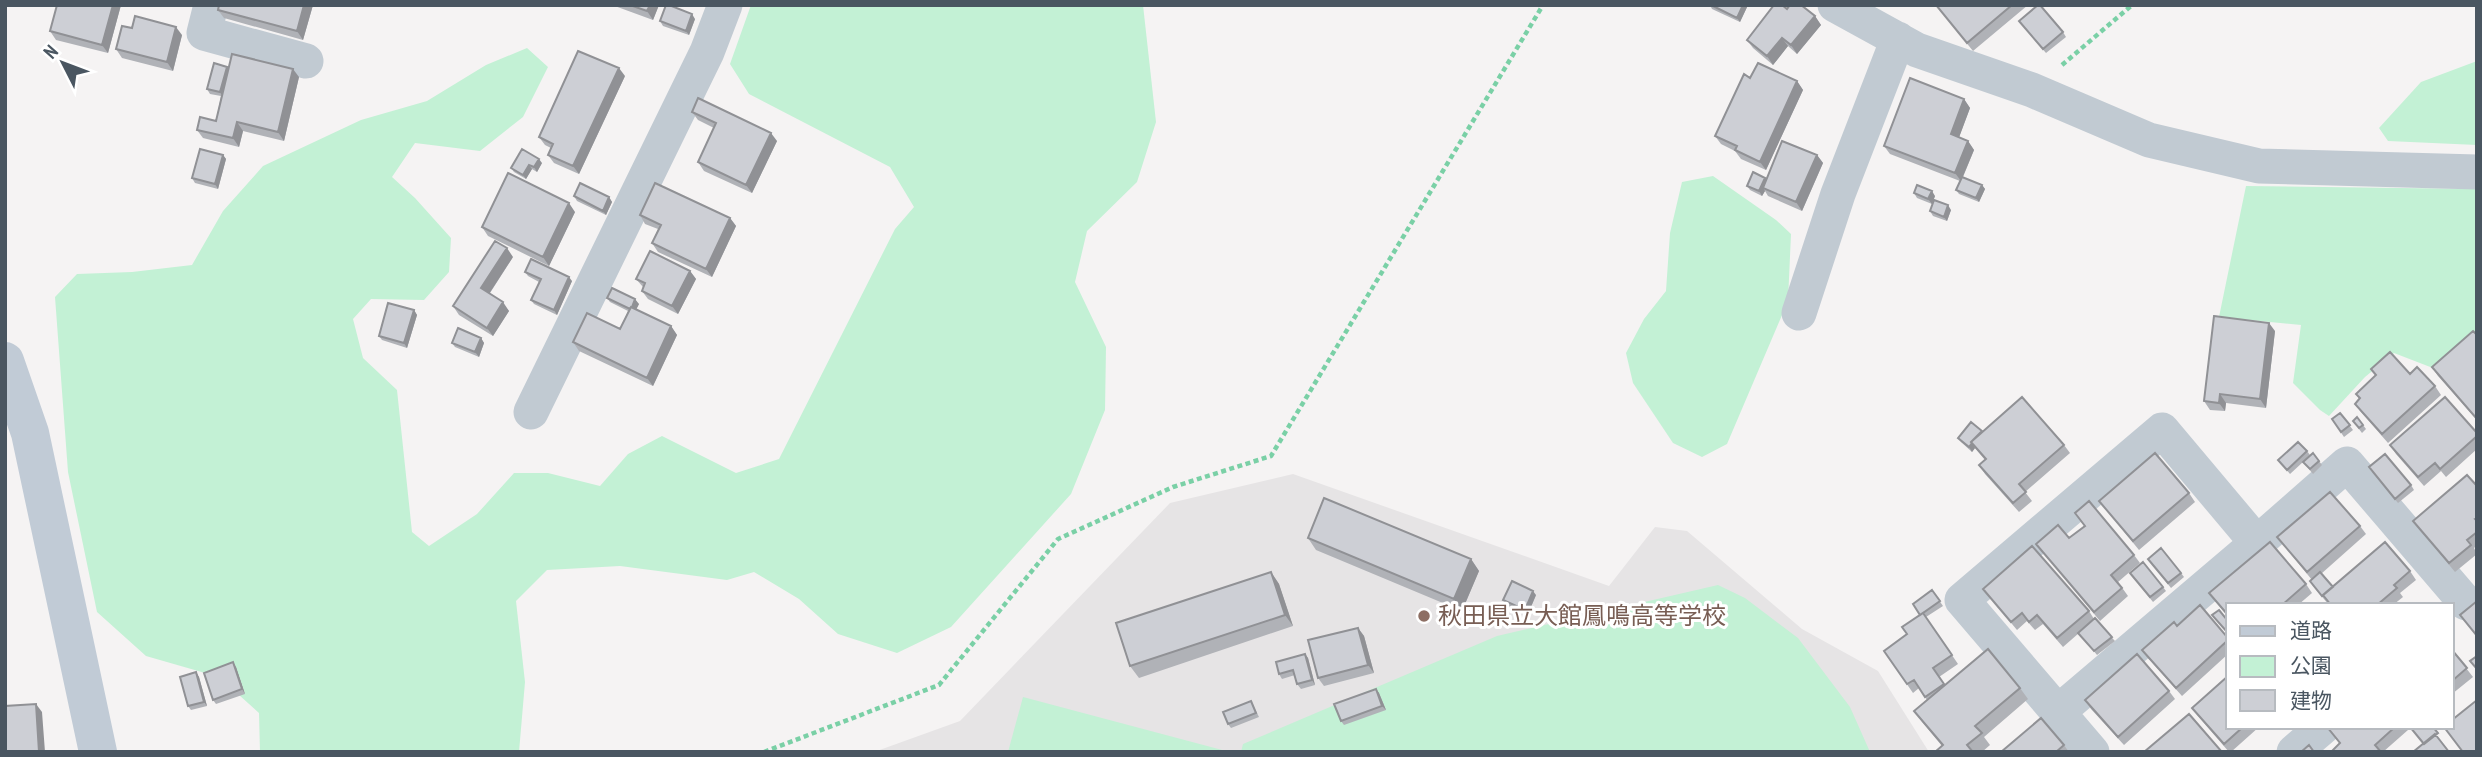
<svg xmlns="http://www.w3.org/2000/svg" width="2482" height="757" font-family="'PT Sans Narrow','Noto Sans JP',sans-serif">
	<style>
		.education { fill: #e6e4e5 }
		.green { fill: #c3f1d5 }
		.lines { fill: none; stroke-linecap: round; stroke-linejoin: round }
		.path { stroke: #7ad0a6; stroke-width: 4.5; stroke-dasharray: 5 3.5; stroke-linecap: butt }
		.street { stroke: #c1cad2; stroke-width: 35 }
		.secondary { stroke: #c1cbd6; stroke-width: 38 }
		.wall { fill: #b0b2b7 }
		.shaded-wall { fill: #909195 }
		.building { fill: #cdcfd5; stroke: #909195; stroke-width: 2 }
		.education-dot { fill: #8d6e63; stroke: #fff; stroke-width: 2.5 }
		.labels { text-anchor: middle; stroke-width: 6; stroke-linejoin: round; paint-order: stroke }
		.education-label { font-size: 24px; fill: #785e54; stroke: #fff; text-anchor: start }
	</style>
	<rect width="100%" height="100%" fill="#f5f3f3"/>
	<path class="education" d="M1293 474 1609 586 1655 527 1687 531 1802 629 1878 671 1929 752H874L960 721 1170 503Z"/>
	<path class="green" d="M751 5H1143L1156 122 1137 182 1087 231 1075 282 1106 347 1105 410 1071 494 951 627 897 653 838 634 799 599 754 572 727 580 620 566 547 570 516 601 525 682 519 752H260L259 713 219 677 146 656 97 612 68 472 55 297 77 274 132 272 192 265 223 211 263 166 361 120 427 101 486 65 527 48 548 67 523 117 480 151 415 143 392 177 415 198 451 238 449 272 424 300 371 299 353 319 363 358 397 390 412 532 429 546 477 514 514 473H548L600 486 628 454 662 436 736 473 779 459 895 229 914 207 890 167 749 94 730 64Z
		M2477 61V145L2388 141 2379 128 2421 82Z
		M1713 176 1776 220 1791 234 1788 301 1727 444 1702 457 1673 443 1633 383 1626 353 1644 319 1666 291 1670 233 1682 182Z
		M2246 186 2477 189V332L2438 370 2394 353 2365 377 2329 416 2320 410 2293 383 2301 325 2219 317Z
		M1718 585 1745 598 1798 638 1850 707 1870 752H1241L1243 744 1497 636Z
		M1023 697 1226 751 1008 752Z"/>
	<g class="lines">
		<path class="path" d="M2062 65 2132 5
			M764 752 939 685 1058 539 1173 487 1271 456 1543 5"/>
		<path class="street" d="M211 5 204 33 306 61
			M1835 5 1917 50 2032 90 2149 140 2259 166 2477 172
			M1799 313 1838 194 1898 39
			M531 412 707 52 725 5
			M2058 712 2257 543
			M2092 752 1962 600 2162 430 2257 543 2347 464 2466 603
			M2294 752 2323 727"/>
		<path class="secondary" d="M5 361 30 433 98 752"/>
	</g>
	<path class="wall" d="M121 5 108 53 56 40 50 31Z
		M313 5 303 40 224 18 218 10Z
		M612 5H659L653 20Z
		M1710 5H1748L1740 22 1712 9Z
		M1936 5H2028L1973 51Z
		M1787 9 1815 16 1821 25 1797 54 1788 46 1773 65 1753 48 1747 40Z
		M695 19 689 35 663 26 660 21Z
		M2022 25 2063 32 2066 37 2046 53Z
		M182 35 173 71 122 58 116 49Z
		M227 67 228 69 299 77 284 141 243 131 239 147 203 138 197 130 216 121 221 96 210 94 207 89Z
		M625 76 579 174 554 163 548 155 551 148 545 145 539 137Z
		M1750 78 1797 81 1803 90 1766 170 1741 159 1735 151 1721 144 1715 136Z
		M1964 99 1970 108 1959 137 1968 141 1974 150 1963 177 1982 185 1985 189 1979 202 1959 194 1956 190 1960 181 1890 154 1884 146Z
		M692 112 777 141 752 193 704 171 698 162 714 128 698 120Z
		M223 155 226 159 218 189 195 183 192 178Z
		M1817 155 1823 163 1802 211 1768 196 1765 191 1762 196 1750 190 1747 186 1765 178 1766 179Z
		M542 163 537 172 532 169 526 179 514 172 511 168Z
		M1914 193 1935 196 1932 204 1917 198Z
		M574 196 609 197 612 202 606 215 577 201Z
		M1951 210 1947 221 1933 216 1930 211Z
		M575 212 549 266 488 236 482 227Z
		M640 215 730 218 736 226 712 277 658 252 652 243 658 229 645 224Z
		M513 257 490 293 509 311 493 336 459 315 453 306Z
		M690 271 696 279 678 314 648 299 642 291 643 287 636 279Z
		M525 272 572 281 557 315 534 304 531 300 539 282 528 276Z
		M607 298 639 304 636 309 671 326 677 335 653 386 579 351 573 342 620 329 628 311 610 302Z
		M414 310 417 315 407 348 382 340 379 336Z
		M2275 331 2266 408 2226 403 2225 411 2210 410 2204 401Z
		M2477 335V420L2438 376 2432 367Z
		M481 338 484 343 479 357 455 347 452 343Z
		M2371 369 2410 374 2435 386 2441 395 2388 443 2361 412 2355 404 2359 399 2356 394 2376 376Z
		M2340 413 2353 430 2344 437 2332 419Z
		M2357 417 2366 429 2362 433 2353 421Z
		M1983 432 2064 445 2070 453 2025 492 2032 501 2019 512 1985 474 1979 465 1985 460 1975 448 1972 452 1961 442 1958 438Z
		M2477 433V449L2446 477 2441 471 2424 486 2396 454 2390 445Z
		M2307 451 2310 455 2313 453 2322 465 2313 474 2303 462 2290 474 2278 460Z
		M2372 472 2411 485 2414 490 2398 503Z
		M2477 486V545L2474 548 2477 554 2455 572 2413 521Z
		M2189 493 2195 502 2139 550 2099 501Z
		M2075 513 2134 555 2140 563 2118 582 2128 596 2100 621 2036 544 2069 538 2084 526Z
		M2360 526 2366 534 2321 574 2333 587 2410 571 2416 580 2400 593 2403 597 2393 605H2329L2313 586 2310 581 2312 580 2277 537Z
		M1308 538 1471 559 1479 571 1462 611 1316 550Z
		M2151 563 2181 573 2184 577 2171 588Z
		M1271 572 1279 584 1293 626 1139 678 1130 666Z
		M2133 577 2163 587 2166 591 2153 602Z
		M2306 584 2312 593 2298 605H2228V617L2209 593Z
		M1983 589 2089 611 2094 619 2115 641 2097 655 2079 633 2063 647 2043 624 2035 630 2027 621 2017 630Z
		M1932 590 1943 606 1926 617 1958 664 1939 677 1945 685 2020 688 2028 699 1984 737 1990 745 1982 752H1935L1942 746 1923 723 1914 711 1927 700 1919 688 1913 693 1884 651 1907 634 1920 615Z
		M1536 595 1528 614 1506 605 1503 600Z
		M2177 626 2228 638V654L2182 696 2148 658 2142 650Z
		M1358 628 1364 636 1374 673 1324 686 1318 678Z
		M2452 650 2473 677 2452 694Z
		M1305 654 1308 658 1315 685 1301 689 1297 684 1295 675 1282 679 1279 674Z
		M236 667 245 694 216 704 213 700Z
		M196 672 199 677 207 706 191 710 188 706Z
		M1376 689 1379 693 1386 710 1344 725 1341 721Z
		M2169 691 2175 699 2124 745 2091 709 2085 700Z
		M1251 701 1259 717 1231 728 1228 724Z
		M2192 708 2228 727H2259L2231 752H2229L2198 716Z
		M2329 727H2406L2408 730 2383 752H2331L2340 744 2328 728Z
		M2064 745 2069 752H2001Z"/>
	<path class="shaded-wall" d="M113 5H121L108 53 102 45Z
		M304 5H313L303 40 297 31Z
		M650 5H659L653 20 647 11Z
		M1743 5H1748L1740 22 1737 18Z
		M692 14 695 19 689 35 686 31Z
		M1815 16 1821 25 1797 54 1791 45Z
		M176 27 182 35 173 71 167 62Z
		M1782 38 1788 46 1773 65 1767 56Z
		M227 67 230 71 223 97 220 92Z
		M619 68 625 76 579 174 573 166Z
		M293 69 299 77 284 141 278 132Z
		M1797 81 1803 90 1766 170 1760 162Z
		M1964 99 1970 108 1957 143 1951 134Z
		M237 122 243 131 239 147 233 138Z
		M771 133 777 141 752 193 746 185Z
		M1968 141 1974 150 1961 181 1955 173Z
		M223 155 226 159 218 189 215 184Z
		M1817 155 1823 163 1802 211 1796 202Z
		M539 159 542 163 537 172 534 167Z
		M529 165 532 169 526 179 523 175Z
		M1765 178 1768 182 1763 188 1765 191 1762 196 1759 191Z
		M1982 185 1985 189 1979 202 1976 198Z
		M1932 191 1935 196 1932 204 1928 199Z
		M609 197 612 202 606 215 603 211Z
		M569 203 575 212 549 266 543 257Z
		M1948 205 1951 210 1947 221 1944 217Z
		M730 218 736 226 712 277 706 269Z
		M507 248 513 257 487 297 481 288Z
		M690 271 696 279 678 314 672 306Z
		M569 277 572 281 557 315 554 310Z
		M635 299 639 304 634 314 631 309Z
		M503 302 509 311 493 336 487 328Z
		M414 310 417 315 407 348 404 343Z
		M2269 323 2275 331 2266 408 2260 399Z
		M671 326 677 335 653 386 647 378Z
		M481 338 484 343 479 357 475 352Z
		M2220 394 2226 403 2225 411 2219 403Z
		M1972 443 1975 448 1972 452 1969 447Z
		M1471 559 1479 571 1462 611 1454 599Z
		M1271 572 1279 584 1293 626 1285 615Z
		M1533 591 1536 595 1528 614 1525 610Z
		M1358 628 1364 636 1374 673 1368 665Z
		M1305 654 1308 658 1315 685 1312 680Z
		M233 662 236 667 245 694 242 689Z
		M196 672 199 677 207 706 204 702Z
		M1376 689 1379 693 1386 710 1382 706Z
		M36 704 42 712 45 752H39Z"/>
	<path class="building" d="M57 5H113L102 45 50 31Z
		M219 5H304L297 31 218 10Z
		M630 5H650L647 11Z
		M666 5H669L692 14 686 31 660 21Z
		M1711 5H1743L1737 18Z
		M1774 5H1782L1787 9 1790 5H1801L1815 16 1791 45 1782 38 1767 56 1747 40Z
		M1936 5H2012L1967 43Z
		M2038 5H2040L2063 32 2043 49 2019 21Z
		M135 16 176 27 167 62 116 49 122 26 132 28Z
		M578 51 619 68 573 166 548 155 553 144 539 137Z
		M232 54 293 69 278 132 237 122 233 138 197 130 200 117 216 121Z
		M214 63 227 67 220 92 207 89Z
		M1758 63 1797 81 1760 162 1735 150 1737 146 1715 136 1744 74 1750 78Z
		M1910 78 1964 99 1951 134 1968 141 1955 173 1884 146Z
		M698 98 771 133 746 185 698 162 716 123 692 112Z
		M1782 141 1817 155 1796 202 1763 188Z
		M200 149 223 155 215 184 192 178Z
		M522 149 539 159 534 167 529 165 523 175 511 168Z
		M1753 172 1765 178 1759 191 1747 186Z
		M508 173 569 203 543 257 482 227Z
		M1962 177 1982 185 1976 198 1956 190Z
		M580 183 609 197 603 211 574 196Z
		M655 183 730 218 706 269 652 243 661 225 640 215Z
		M1917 185 1932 191 1928 199 1914 193Z
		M1934 200 1948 205 1944 217 1930 211Z
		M495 241 507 248 481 288 503 302 487 328 453 306Z
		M650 251 690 271 672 306 642 291 645 283 636 279Z
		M531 259 569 277 554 310 531 300 541 279 525 272Z
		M612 288 635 299 632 307H631L630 309 607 298Z
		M388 303 414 310 404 343 379 336Z
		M631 307 671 326 647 378 573 342 587 313 620 329Z
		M2214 316 2269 323 2260 399 2220 394 2219 403 2204 401Z
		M458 328 481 338 475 352 452 343Z
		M2473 331 2477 335V419L2432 367Z
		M2390 352 2410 374 2417 367 2435 386 2382 434 2355 404 2360 398 2356 394 2376 375 2371 369Z
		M2022 397 2064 445 2019 484 2026 492 2013 503 1979 465 1986 459 1971 442Z
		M2445 397 2477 433V436L2440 469 2435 463 2418 477 2390 445Z
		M2340 413 2350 425 2341 432 2332 419Z
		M2357 417 2363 425 2359 428 2353 421Z
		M1971 422 1982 431 1971 442 1972 443 1969 447 1958 438Z
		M2298 442 2307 451 2287 470 2278 460Z
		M2155 453 2189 493 2133 541 2099 501Z
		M2313 453 2319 461 2310 469 2303 462Z
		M2385 454 2411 485 2395 499 2369 467Z
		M2467 475 2477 486V518L2475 519 2477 521V532L2467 540 2471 545 2449 563 2413 521Z
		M2330 492 2360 526 2307 572 2277 537Z
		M1324 498 1471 559 1454 599 1308 538Z
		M2089 501 2134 555 2111 575 2122 588 2094 612 2036 544 2058 525 2069 538 2085 526 2075 513Z
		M2270 542 2306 584 2282 605H2228V615L2209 593Z
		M2385 542 2410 571 2394 585 2397 588 2377 605H2331L2323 595Z
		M2032 546 2089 611 2057 638 2037 615 2029 622 2022 613 2011 622 1983 589Z
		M2161 548 2181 573 2168 583 2148 559Z
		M2143 562 2163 587 2150 597 2130 573Z
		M1271 572 1285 615 1130 666 1116 623Z
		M2320 572 2333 587 2322 596 2310 581Z
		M1512 581 1533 591 1525 610 1503 600Z
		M1932 590 1940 601 1920 615 1913 604Z
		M2477 601V636L2460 615Z
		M2200 605 2228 638V640L2176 688 2142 650 2174 622 2177 626Z
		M2219 610 2228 621V633L2212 615Z
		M1923 613 1952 655 1933 668 1944 684 1925 697 1914 680 1907 684 1884 651 1907 634 1902 627Z
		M2095 618 2112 637 2094 651 2078 633Z
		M1358 628 1368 665 1318 678 1308 640Z
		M1988 649 2020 688 1975 726 1982 733 1967 745 1973 752H1935L1943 745 1914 711Z
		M2452 650 2467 668 2452 681Z
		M1305 654 1312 680 1297 684 1293 670 1279 674 1276 662Z
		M2137 654 2169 691 2118 737 2085 700Z
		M2477 656V669L2470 661Z
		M233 662 242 689 213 700 204 673Z
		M196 672 204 702 188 706 180 677Z
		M2228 676V727H2243L2224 744 2192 708Z
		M1376 689 1382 706 1341 721 1334 704Z
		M2477 700V752H2463L2444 727H2452V720Z
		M1251 701 1256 713 1228 724 1223 712Z
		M36 704 39 752H5V706Z
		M2189 714 2222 752H2144Z
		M2041 718 2064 745 2056 752H2001Z
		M2329 727H2395L2375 745 2381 752H2331L2340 743 2328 728Z
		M2410 727H2433L2438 733 2424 744Z
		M2435 734 2449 752H2413Z
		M2309 745 2314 752H2301Z"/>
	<circle class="education-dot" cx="1424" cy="616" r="7"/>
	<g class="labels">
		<g class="education-label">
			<text x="1438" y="624">秋田県立大館鳳鳴高等学校</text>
		</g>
	</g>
	<rect width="2482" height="757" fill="none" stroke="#4a5661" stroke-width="14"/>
	<rect x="2226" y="603" width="228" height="126" fill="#ffffff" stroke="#b7bbc0" stroke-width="2"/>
	<rect x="2240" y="626" width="35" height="10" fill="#c1cbd6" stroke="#b7bbc0" stroke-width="2"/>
	<text x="2290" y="638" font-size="21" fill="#4a5661">道路</text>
	<rect x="2240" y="656" width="35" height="21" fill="#c3f1d5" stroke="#b7bbc0" stroke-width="2"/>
	<text x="2290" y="673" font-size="21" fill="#4a5661">公園</text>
	<rect x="2240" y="690" width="35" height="21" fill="#cdcfd5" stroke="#b7bbc0" stroke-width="2"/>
	<text x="2290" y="708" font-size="21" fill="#4a5661">建物</text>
	<g transform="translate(63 63) rotate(312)" stroke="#ffffff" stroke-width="5" paint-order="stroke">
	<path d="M0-5L12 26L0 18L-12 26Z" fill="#4a5661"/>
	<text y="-10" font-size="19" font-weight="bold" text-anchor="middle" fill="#4a5661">N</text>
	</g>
</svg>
